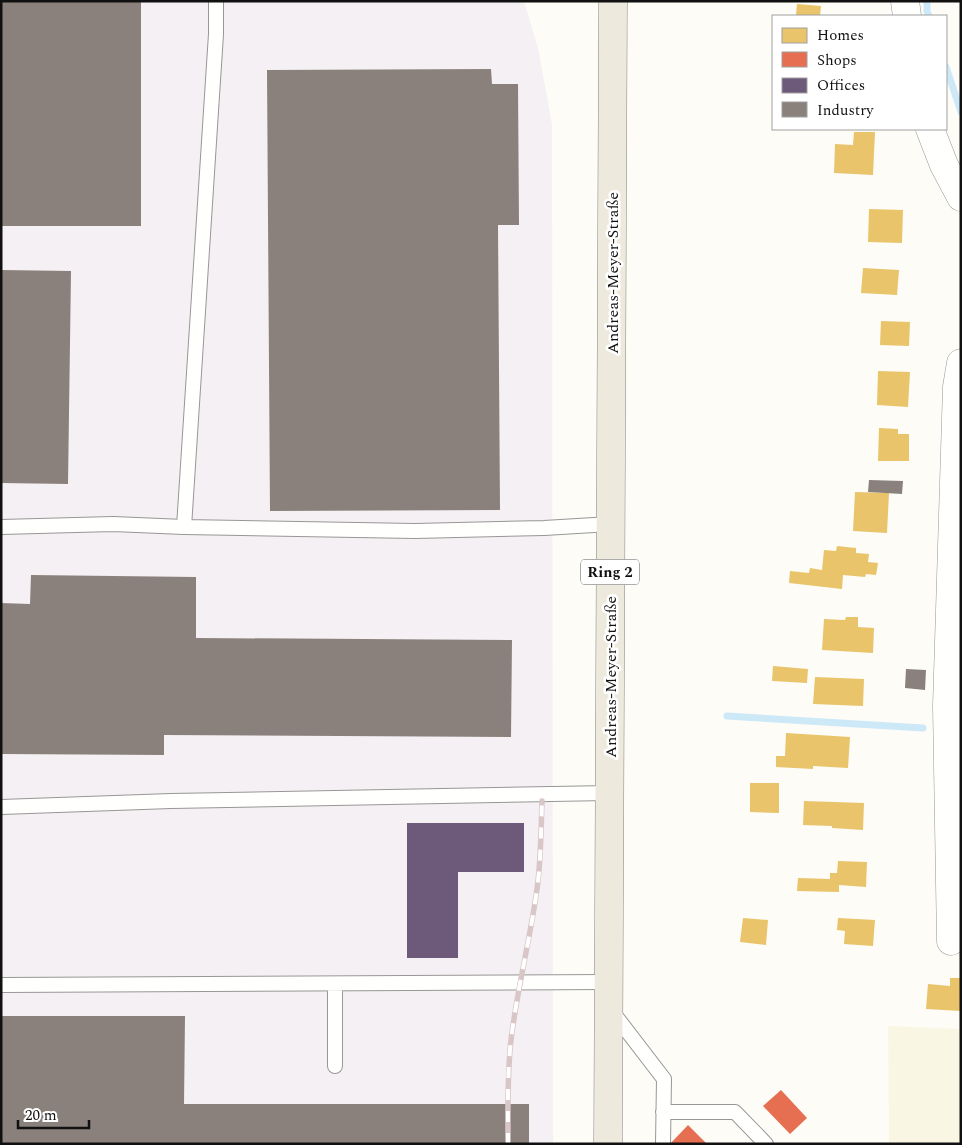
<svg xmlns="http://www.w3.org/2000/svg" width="962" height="1145" font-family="Spectral,serif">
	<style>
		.industrial { fill: #f5f0f3 }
		.farmland { fill: #f9f7e4 }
		.homes { fill: #e9c46a }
		.shops { fill: #e76f51 }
		.offices { fill: #6d597a }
		.industry { fill: #8a817c }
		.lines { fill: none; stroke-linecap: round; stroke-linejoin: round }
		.stream { stroke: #cde8f7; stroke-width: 7 }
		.service-casing { stroke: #979795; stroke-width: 16 }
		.minor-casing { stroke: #979795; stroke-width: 29 }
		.primary-casing { stroke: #858482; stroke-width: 29 }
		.service { stroke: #fffffe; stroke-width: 14 }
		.minor { stroke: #fffffe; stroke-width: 28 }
		.primary { stroke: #ede9dc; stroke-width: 28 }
		.rail-casing { stroke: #d9c6c7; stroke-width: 5.5 }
		.rail { stroke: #fff; stroke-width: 4; stroke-dasharray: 11; stroke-linecap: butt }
		.labels { text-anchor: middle; stroke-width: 5; stroke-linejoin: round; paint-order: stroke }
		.shield { fill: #fff; stroke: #585858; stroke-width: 1 }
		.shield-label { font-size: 15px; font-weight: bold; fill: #111 }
		.street-label { font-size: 16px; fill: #111; stroke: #fff }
	</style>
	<rect width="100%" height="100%" fill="#fdfcf7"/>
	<path class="industrial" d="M1 1H524L538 48 552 124 553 1144H1Z"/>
	<path class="farmland" d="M888 1026 961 1029V1144H889Z"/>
	<path class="homes" d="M797 4 821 6 820 16 796 15Z
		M854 132H875L873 175 834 173 835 144 853 145Z
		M869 209 903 210 902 243 868 242Z
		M863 268 899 270 897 295 861 293Z
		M881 321 910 322 909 346 880 345Z
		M878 371 910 372 908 407 877 405Z
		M879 428 898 429V434H909V461H878Z
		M855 492 889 493 887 533 853 531Z
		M837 546 856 548V553L869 554 868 562 878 563 876 575 866 574 865 577 843 575 842 589 789 583 790 571 809 573 810 568 822 570 824 550 836 551Z
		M846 617H858V627L874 628 873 653 822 650 824 619 845 620Z
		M773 666 808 669 807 683 772 681Z
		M815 677 864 679 863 706 813 704Z
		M786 733 850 737 848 768 813 766V769L776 767V756H785Z
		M750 783H779V813L750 812Z
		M804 801 864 803 863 830 832 828V826L803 825Z
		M838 861 867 862 866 887 839 885V892L797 891 798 878 830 879V873H837Z
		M743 918 768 920 766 945 740 942Z
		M838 918 875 920 873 946 844 944 845 931 837 930Z
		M950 978H960L961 1011 926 1009 928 984 950 986Z"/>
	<path class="shops" d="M781 1090 807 1118 790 1134 763 1106Z
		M688 1125 707 1144H670Z"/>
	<path class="offices" d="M407 823H524V872H458V958H407Z"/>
	<path class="industry" d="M1 1H141V226H1Z
		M491 69 492 84H518L519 225H498L500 510 270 511 267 70Z
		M1 270 71 271 68 484 1 483Z
		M869 480 903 481 902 494 868 492Z
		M31 575 196 577V638L512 640 511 737 164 735V755L1 754V603L30 604Z
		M906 669 926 670 925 690 905 688Z
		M1 1016H185L184 1104H529V1144H1Z"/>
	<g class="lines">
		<path class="stream" d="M927 1V11L929 16
			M946 67 961 112
			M727 716 923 728"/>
		<defs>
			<path id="service" d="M1 527 113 524 184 527 415 531 544 528 611 524
				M184 527 216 34V1
				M1 807 171 801 609 793
				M1 985 608 982
				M611 1010 664 1079 663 1144
				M335 1066V984
				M663 1112H735L766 1144"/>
			<path id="minor" d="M905 1 907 16
				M930 129 944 165 961 197
				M951 941 947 706 957 387 961 363"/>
			<path id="primary" d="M608 1144 613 1"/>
		</defs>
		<use href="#service" class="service-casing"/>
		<use href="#minor" class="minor-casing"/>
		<use href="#primary" class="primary-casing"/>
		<use href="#service" class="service"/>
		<use href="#minor" class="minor"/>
		<use href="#primary" class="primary"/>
		<defs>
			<path id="rail" d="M508 1144C508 1109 507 1075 511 1040 517 990 530 940 537 889 541 861 541 830 542 801"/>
		</defs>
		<use href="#rail" class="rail-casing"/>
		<use href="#rail" class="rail"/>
	</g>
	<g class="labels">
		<rect class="shield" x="581" y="559.5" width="58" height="25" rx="4"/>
		<g class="shield-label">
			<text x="610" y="577">Ring 2</text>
		</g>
		<g class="street-label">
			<text transform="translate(612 273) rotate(-90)" y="6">Andreas-Meyer-Straße</text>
			<text transform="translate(610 677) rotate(-90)" y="6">Andreas-Meyer-Straße</text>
		</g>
	</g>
	<rect width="962" height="1145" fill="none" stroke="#111111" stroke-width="5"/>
	<rect x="772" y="15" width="175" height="115" fill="#ffffff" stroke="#a0a0a0"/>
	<rect x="782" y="28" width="25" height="15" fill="#e9c46a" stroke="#a0a0a0"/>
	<text x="817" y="40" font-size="15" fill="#111111">Homes</text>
	<rect x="782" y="52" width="25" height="15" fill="#e76f51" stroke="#a0a0a0"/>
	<text x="817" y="65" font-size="15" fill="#111111">Shops</text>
	<rect x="782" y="78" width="25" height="15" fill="#6d597a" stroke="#a0a0a0"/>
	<text x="817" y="90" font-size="15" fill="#111111">Offices</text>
	<rect x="782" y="102" width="25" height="15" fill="#8a817c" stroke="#a0a0a0"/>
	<text x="817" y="115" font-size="15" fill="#111111">Industry</text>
	<path d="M18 1120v8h71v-8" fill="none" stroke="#111111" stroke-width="2.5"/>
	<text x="25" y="1120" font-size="15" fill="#111111" stroke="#ffffff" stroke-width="4" paint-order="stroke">20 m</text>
</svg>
